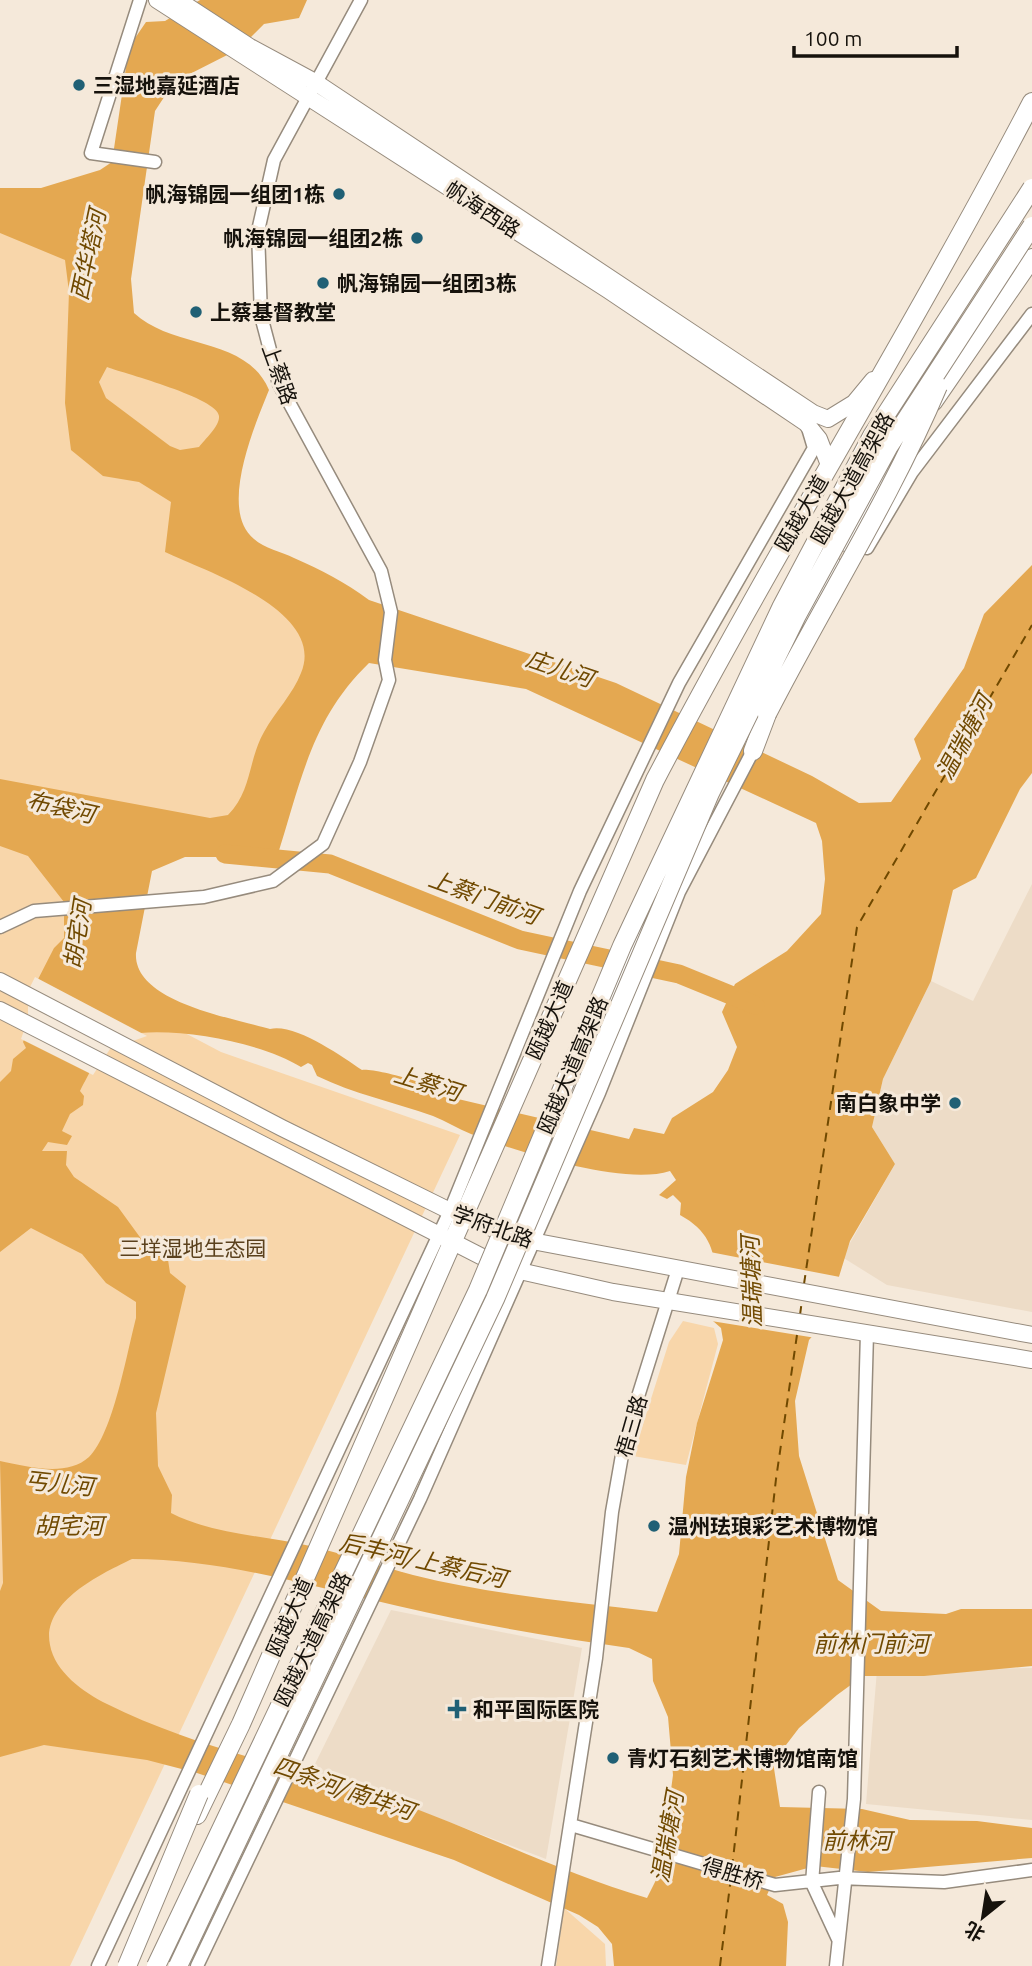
<svg xmlns="http://www.w3.org/2000/svg" width="1032" height="1966" viewBox="0 0 1032 1966" font-family="Ubuntu,'Noto Sans SC',sans-serif">
<style>
.built{fill:#eddcc7}
.green{fill:#f8d6aa}
.water{fill:#e4a851;fill-rule:evenodd}
.pier{fill:#f5e9da}
.lines{fill:none;stroke-linecap:round;stroke-linejoin:round}
.river{stroke:#e4a851;stroke-width:19}
.ferry{stroke:#704900;stroke-width:2;stroke-dasharray:9 7;stroke-linecap:butt}
.minor-casing{stroke:#968b7d;stroke-width:15}
.major-casing{stroke:#968b7d;stroke-width:18}
.highway-casing{stroke:#968b7d;stroke-width:20}
.minor{stroke:#fff;stroke-width:12}
.major{stroke:#fff;stroke-width:16}
.highway{stroke:#fff;stroke-width:18}
.highway-bridge-casing{stroke:#968b7d;stroke-width:20;stroke-linecap:butt}
.highway-bridge{stroke:#fff;stroke-width:18}
.poi-dot{fill:#206075;stroke:#f5e9da;stroke-width:2.5}
.labels{text-anchor:middle;dominant-baseline:central;stroke-width:6;stroke-linejoin:round;paint-order:stroke}
.poi-label{font-size:21px;font-weight:bold;fill:#16120c;stroke:#f5e9da;text-anchor:start}
.street-label{font-size:21px;fill:#16120c;stroke:#f5e9da}
.park-label{font-size:21px;fill:#5b411d;stroke:#f5e9da}
.water-label{font-size:23px;font-style:italic;fill:#704900;stroke:#f5e9da}
</style>
<rect width="100%" height="100%" fill="#f5e9da"/>
<path class="built" d="M 1032,884 L 1032,1312 L 887,1285 L 842,1257 L 895,1164 L 872,1127 L 883,1079 L 931,981 L 973,1001 Z
M 391,1610 L 582,1648 L 546,1859 L 312,1770 Z
M 1032,1668 L 1032,1820 L 866,1804 L 877,1670 Z"/>
<path class="green" d="M 0,197 L 75,213 L 107,322 L 233,392 L 224,542 L 346,603 L 266,838 L 152,833 L 92,984 L 221,1052 L 460,1135 L 70,1966 L 0,1966 Z
M 683,1321 L 714,1328 L 718,1344 L 686,1465 L 633,1456 L 669,1342 Z
M 564,1908 L 605,1944 L 606,1966 L 556,1966 Z"/>
<path class="water" d="M 200,0 L 307,0 L 299,18 L 264,24 L 239,49 L 174,82 L 155,111 L 131,279 L 134,313 C 174,350 246,336 269,390 C 255,425 218,510 254,539 C 264,548 282,552 294,558 C 321,570 345,582 369,600 L 616,683 L 812,776 L 859,803 L 891,802 L 921,759 L 914,739 L 964,668 L 984,614 L 1032,565 L 1032,773 L 1020,789 L 976,878 L 953,890 L 931,981 L 883,1079 L 872,1127 L 895,1164 L 850,1241 L 825,1322 L 809,1340 L 795,1401 L 799,1456 L 838,1580 L 881,1611 L 946,1614 L 961,1609 L 1032,1609 L 1032,1666 L 924,1676 L 863,1676 L 837,1695 L 799,1728 L 773,1762 L 780,1807 L 862,1809 L 910,1820 L 977,1821 L 1032,1828 L 1032,1858 L 868,1872 L 815,1866 L 775,1877 L 767,1895 L 783,1904 L 788,1922 L 786,1966 L 614,1966 L 612,1944 L 598,1927 L 579,1915 L 454,1860 L 197,1773 L 147,1760 L 44,1745 L 0,1757 L 0,1591 L 3,1583 L 0,1461 C 26,1466 66,1478 89,1457 C 113,1434 127,1352 136,1318 L 136,1302 L 106,1283 L 82,1254 L 31,1228 L 0,1252 L 0,1082 L 11,1071 L 13,1059 L 26,1048 L 23,1042 L 32,1020 L 32,991 L 54,948 L 64,938 L 64,902 L 28,856 L 0,846 L 0,779 L 210,818 L 228,815 C 252,791 248,760 264,732 C 275,712 293,694 301,673 C 327,611 205,571 165,552 L 171,502 L 139,482 L 103,476 L 71,450 L 65,403 L 69,292 L 65,260 L 0,233 L 0,188 L 41,188 L 100,170 L 112,162 L 129,47 L 146,22 L 165,21 ZM 107,367 C 126,374 218,398 219,416 C 220,426 205,439 199,447 L 180,450 L 170,446 L 106,398 L 99,382 ZM 369,663 L 526,689 L 816,823 L 822,841 L 825,879 L 821,914 L 787,951 L 735,984 L 722,1012 L 737,1047 L 728,1070 L 713,1092 L 672,1118 L 664,1134 L 634,1128 L 629,1139 L 458,1099 C 446,1088 377,1068 362,1070 C 341,1056 295,1023 270,1029 C 233,1018 133,1002 136,953 L 152,871 L 185,857 L 277,857 C 301,782 311,719 369,663 ZM 140,1033 C 186,1029 262,1043 301,1067 L 308,1063 L 312,1065 L 317,1076 C 354,1094 394,1102 433,1116 C 446,1121 458,1129 471,1134 C 521,1153 624,1186 670,1171 L 676,1180 L 659,1195 L 667,1199 L 673,1195 L 681,1203 L 680,1215 C 726,1240 714,1276 713,1321 L 721,1328 L 723,1340 L 697,1423 L 686,1477 L 679,1554 L 657,1612 C 575,1602 493,1595 413,1575 C 379,1566 345,1554 310,1546 C 263,1535 214,1535 171,1513 L 172,1495 L 158,1466 L 156,1413 L 186,1286 L 170,1273 L 167,1253 L 142,1240 L 118,1207 L 74,1177 L 66,1165 L 67,1151 L 42,1151 L 48,1142 L 67,1145 L 72,1136 L 62,1131 L 70,1114 L 83,1105 L 84,1096 L 80,1091 C 101,1052 98,1050 140,1033 ZM 132,1559 C 223,1559 310,1586 398,1606 C 474,1624 552,1637 629,1648 L 652,1659 L 653,1681 L 668,1717 L 673,1775 L 660,1872 L 647,1898 C 558,1872 476,1829 388,1799 C 296,1768 195,1748 107,1704 C 83,1692 55,1672 50,1645 C 41,1602 101,1574 132,1559 Z"/>
<path class="pier" d="M 35,977 L 147,1036 L 110,1049 L 93,1075 L 21,1039 L 28,1019 L 28,991 Z
M 710,1252 L 840,1277 L 825,1330 L 816,1338 L 705,1320 L 701,1308 Z"/>
<g class="lines">
<path class="river" d="M 225,854 L 330,864 L 520,940 L 679,974 L 755,1005"/>
<path class="ferry" d="M 804,1284 L 857,927 L 1032,625
M 800,1315 L 802,1300
M 732,1868 L 776,1479 L 798,1328
M 720,1966 L 731,1877"/>
<g class="minor-casing">
<path id="minor" d="M 140,0 L 91,153 L 155,162
M 867,548 L 912,472 L 1032,314
M 0,927 L 34,911 L 204,897 L 273,881 L 323,844 L 360,762 L 389,680 L 385,660 L 391,612 L 381,571 L 279,384 L 261,316 L 258,231 L 274,160 L 361,0
M 819,1792 L 812,1883 L 838,1939
M 571,1825 L 775,1885 L 839,1878 L 944,1882 L 1032,1870
M 98,1966 L 450,1211 L 580,891 L 679,683 L 814,448 L 808,428
M 197,1966 L 420,1499 L 599,1093 L 679,892 L 756,745
M 548,1966 L 596,1658 L 612,1512 L 625,1438 L 678,1269
M 836,1966 L 854,1799 L 867,1333"/>
</g>
<g class="major-casing">
<path id="major" d="M 157,0 L 608,290 L 806,423 L 819,439 L 829,465
M 178,0 L 250,47 L 315,82 L 813,413 L 828,419 L 854,403 L 873,380
M 0,981 L 282,1128 L 450,1211 L 516,1238 L 1032,1335
M 0,1010 L 502,1267 L 613,1292 L 1032,1360"/>
</g>
<g class="highway-casing">
<path id="highway" d="M 933,402 L 1032,258
M 846,542 L 899,455
M 786,653 L 833,566
M 753,751 L 767,714
M 575,1090 L 667,870
M 197,1815 L 241,1724 L 655,780 C 775,551 912,331 1032,102"/>
</g>
<use href="#minor" class="minor"/>
<use href="#major" class="major"/>
<use href="#highway" class="highway"/>
<g class="highway-bridge-casing">
<path id="highway-bridge" d="M 767,714 C 823,604 890,500 938,386
M 127,1966 L 199,1794
M 156,1966 L 478,1290 L 622,946 L 781,608 L 872,436 L 1032,188
M 178,1966 L 495,1299 L 710,793 L 796,617 L 889,446 L 1032,226"/>
</g>
<use href="#highway-bridge" class="highway-bridge"/>
</g>
<g class="poi-dot">
<circle cx="79" cy="85" r="7"/>
<circle cx="339" cy="194" r="7"/>
<circle cx="417" cy="238" r="7"/>
<circle cx="323" cy="283" r="7"/>
<circle cx="196" cy="312" r="7"/>
<circle cx="955" cy="1103" r="7"/>
<circle cx="654" cy="1526" r="7"/>
<path d="M453.5 1698.5h7v7h7v7h-7v7h-7v-7h-7v-7h7z"/>
<circle cx="613" cy="1758" r="7"/>
</g>
<g class="labels">
<g class="poi-label">
<text x="93" y="85">三湿地嘉延酒店</text>
<text x="325" y="194" text-anchor="end">帆海锦园一组团1栋</text>
<text x="403" y="238" text-anchor="end">帆海锦园一组团2栋</text>
<text x="337" y="283">帆海锦园一组团3栋</text>
<text x="210" y="312">上蔡基督教堂</text>
<text x="941" y="1103" text-anchor="end">南白象中学</text>
<text x="668" y="1526">温州珐琅彩艺术博物馆</text>
<text x="473" y="1709">和平国际医院</text>
<text x="627" y="1758">青灯石刻艺术博物馆南馆</text>
</g>
<g class="street-label">
<text transform="translate(483 209) rotate(33)">帆海西路</text>
<text transform="translate(280 374) rotate(70)">上蔡路</text>
<text transform="translate(852 478) rotate(-61)">瓯越大道高架路</text>
<text transform="translate(801 513) rotate(-60)">瓯越大道</text>
<text transform="translate(549 1020) rotate(-66)">瓯越大道</text>
<text transform="translate(572 1065) rotate(-67)">瓯越大道高架路</text>
<text transform="translate(493 1226) rotate(20)">学府北路</text>
<text transform="translate(631 1426) rotate(-74)">梧三路</text>
<text transform="translate(289 1617) rotate(-66)">瓯越大道</text>
<text transform="translate(312 1639) rotate(-64)">瓯越大道高架路</text>
<text transform="translate(733 1873) rotate(16)">得胜桥</text>
</g>
<g class="park-label">
<text x="193" y="1248">三垟湿地生态园</text>
</g>
<g class="water-label">
<text transform="translate(88 255) rotate(-78)">西华塔河</text>
<text transform="translate(560 668) rotate(19)">庄儿河</text>
<text transform="translate(964 737) rotate(-62)">温瑞塘河</text>
<text transform="translate(61 807) rotate(13)">布袋河</text>
<text transform="translate(484 897) rotate(20)">上蔡门前河</text>
<text transform="translate(77 934) rotate(-81)">胡宅河</text>
<text transform="translate(428 1083) rotate(17)">上蔡河</text>
<text transform="translate(751 1282) rotate(-92)">温瑞塘河</text>
<text transform="translate(59 1483) rotate(6)">丐儿河</text>
<text x="69" y="1525">胡宅河</text>
<text transform="translate(423 1560) rotate(13)">后丰河/上蔡后河</text>
<text x="871" y="1643">前林门前河</text>
<text transform="translate(344 1788) rotate(19)">四条河/南垟河</text>
<text transform="translate(667 1837) rotate(-80)">温瑞塘河</text>
<text x="857" y="1840">前林河</text>
</g>
</g>
<g transform="translate(983 1917) rotate(210)" stroke="#f5e9da" stroke-width="5" paint-order="stroke">
<path d="M0-5L12 26L0 18L-12 26Z" fill="#16120c"/>
<text y="-10" font-size="19" font-weight="bold" text-anchor="middle" fill="#16120c">北</text>
</g>
<path d="M794 46v10h163v-10" fill="none" stroke="#16120c" stroke-width="3.5"/>
<text x="804" y="46" font-size="21" fill="#16120c" stroke="#f5e9da" stroke-width="5" paint-order="stroke">100 m</text>
</svg>
